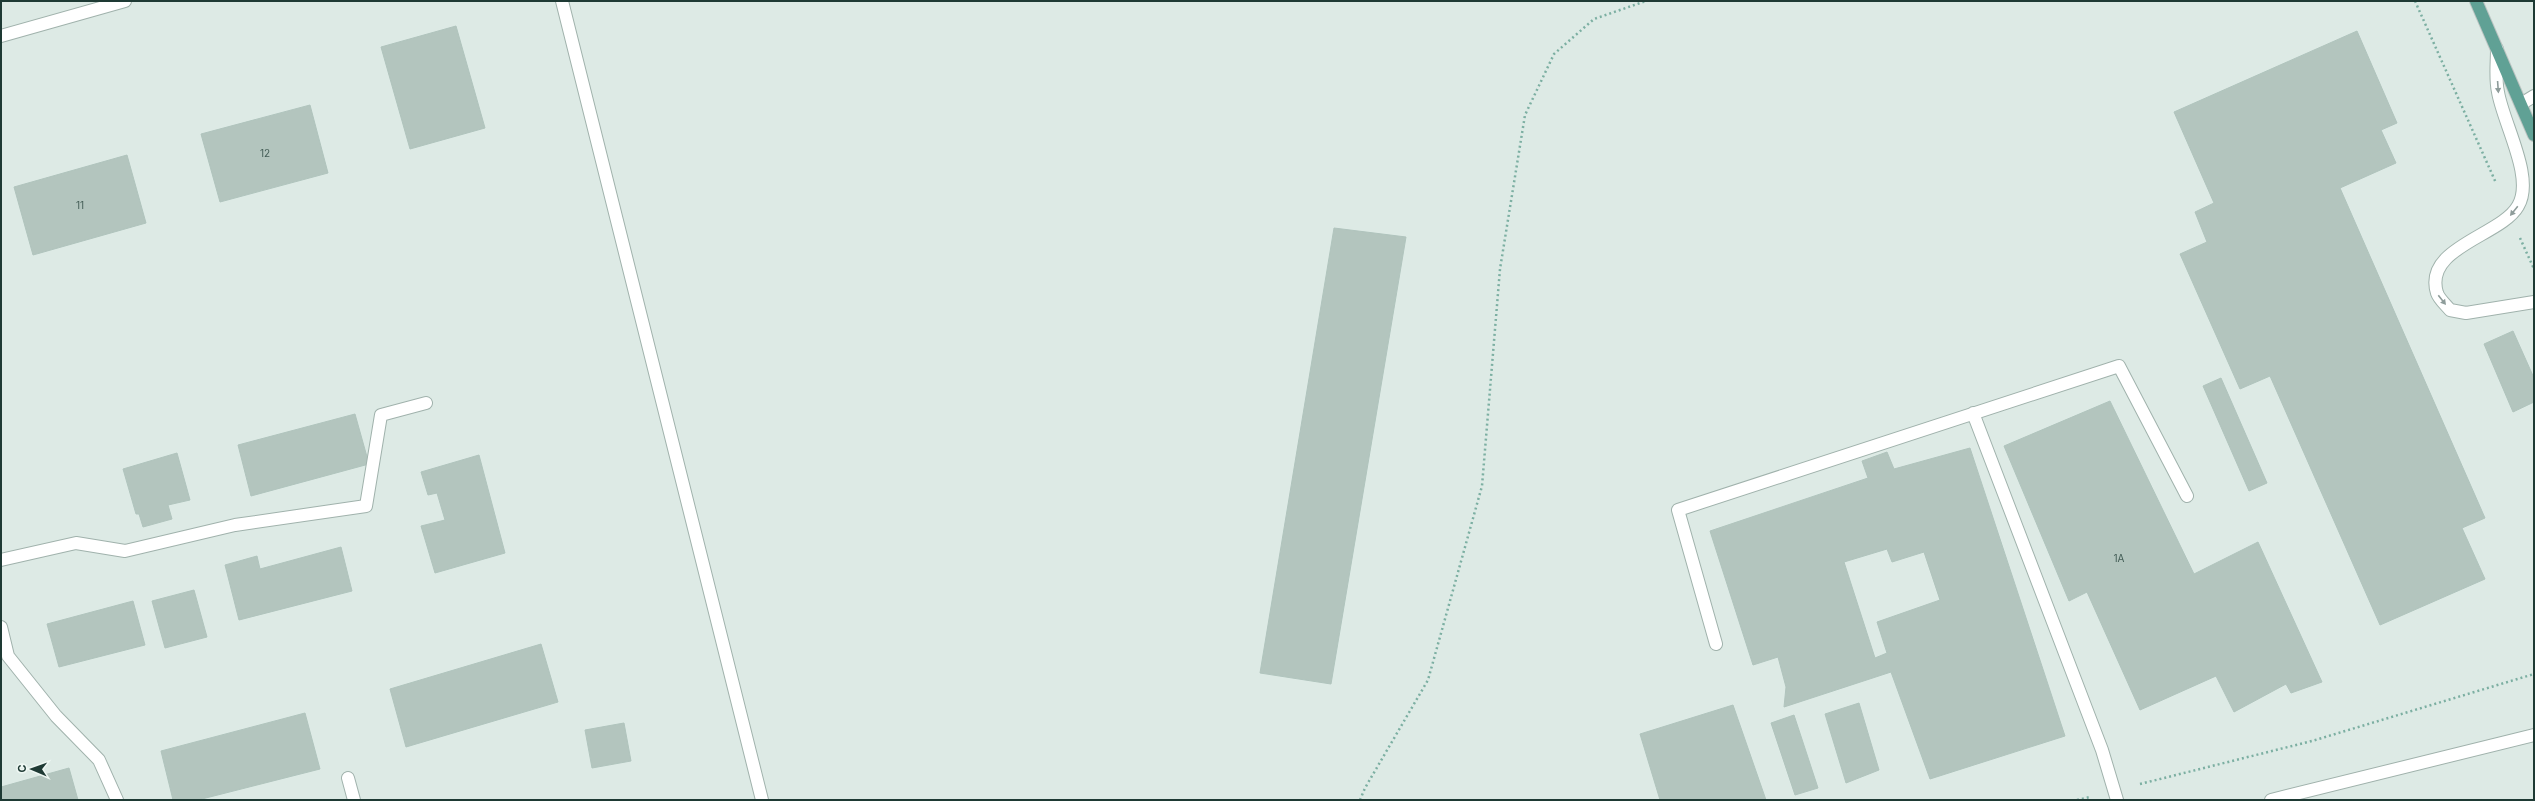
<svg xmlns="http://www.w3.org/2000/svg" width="2535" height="801" viewBox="0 0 2535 801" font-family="Inter,sans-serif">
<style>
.building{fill:#b3c5be;stroke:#b0c4bd;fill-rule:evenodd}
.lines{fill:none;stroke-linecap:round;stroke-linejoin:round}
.service-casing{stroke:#a0b2ac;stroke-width:14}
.minor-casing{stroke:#a0b2ac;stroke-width:14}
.primary-casing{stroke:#bcc4c2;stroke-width:14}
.path{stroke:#7cafa2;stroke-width:2.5;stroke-dasharray:2 3;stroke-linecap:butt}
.service{stroke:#fff;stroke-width:12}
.minor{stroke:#fff;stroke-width:12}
.primary{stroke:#60a195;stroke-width:12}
.oneway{fill:#8e9c9a}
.labels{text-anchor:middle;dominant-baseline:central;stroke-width:3.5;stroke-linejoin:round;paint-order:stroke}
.number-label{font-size:10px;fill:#435d56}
</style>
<rect width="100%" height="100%" fill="#ddeae5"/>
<path class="building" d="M 456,26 L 485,128 L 410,149 L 381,47 Z
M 2357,31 L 2397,123 L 2381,130 L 2396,163 L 2340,188 L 2485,518 L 2462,528 L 2485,579 L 2380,625 L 2270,376 L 2240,389 L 2180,254 L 2207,242 L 2195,212 L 2214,203 L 2174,112 Z
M 310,105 L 328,173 L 220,202 L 201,134 Z
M 127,155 L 146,223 L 33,255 L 14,187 Z
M 1334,228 L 1406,237 L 1331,684 L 1260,673 Z
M 2513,331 L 2534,378 L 2534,402 L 2513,412 L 2484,344 Z
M 2221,378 L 2267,483 L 2249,491 L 2203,386 Z
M 2110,401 L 2194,574 L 2258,542 L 2322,682 L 2291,693 L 2286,684 L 2234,712 L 2216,676 L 2140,710 L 2087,592 L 2069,601 L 2004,446 Z
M 355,414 L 369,464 L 251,496 L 238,445 Z
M 1970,448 L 2065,736 L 1930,779 L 1891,672 L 1784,707 L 1786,687 L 1778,657 L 1753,665 L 1710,531 L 1868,478 L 1862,461 L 1887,452 L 1894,469 ZM 1887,549 L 1892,562 L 1924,552 L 1940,600 L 1877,622 L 1887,653 L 1875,658 L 1844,562 Z
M 177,453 L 190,500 L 168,505 L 172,519 L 143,527 L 139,514 L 136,514 L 123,469 Z
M 479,455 L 505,553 L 435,573 L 421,526 L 445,520 L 437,493 L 428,495 L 421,472 Z
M 341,547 L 352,591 L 239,620 L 225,565 L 257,556 L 260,569 Z
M 194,590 L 207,637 L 165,648 L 152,601 Z
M 133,601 L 145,645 L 59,667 L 47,624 Z
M 541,644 L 558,702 L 406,747 L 390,689 Z
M 1859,703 L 1879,770 L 1846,783 L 1825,714 Z
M 1733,705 L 1766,800 L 1660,800 L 1640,734 Z
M 305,713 L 320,769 L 198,800 L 173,800 L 161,751 Z
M 1794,715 L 1818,788 L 1795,795 L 1771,723 Z
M 624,723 L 631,761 L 592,768 L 585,730 Z
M 69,768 L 78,800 L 1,800 L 1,787 Z"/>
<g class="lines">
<g class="service-casing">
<path id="service" d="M 2497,49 C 2497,63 2495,79 2498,92 C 2503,123 2535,178 2518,206 C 2501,236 2423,247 2437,293 C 2439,299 2446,305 2450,310 L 2466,313 L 2534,302
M 2521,104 L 2534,96
M 1973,413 L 2102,750 L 2117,800
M 1,560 L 76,543 L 125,551 L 235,525 L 366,506 L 381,415 L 426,403
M 1716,644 L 1678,510 L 2119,366 L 2187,496
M 348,778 L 354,800"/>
</g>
<g class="minor-casing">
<path id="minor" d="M 562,1 L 762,800
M 1,36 L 125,1
M 1,627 L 8,656 L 56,716 L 99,760 L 117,800
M 2271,800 L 2534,735"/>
</g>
<g class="primary-casing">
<path id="primary" d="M 2476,1 L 2534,135"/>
</g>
<path class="path" d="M 2415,1 L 2496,183
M 2520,238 L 2534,269
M 2140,784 L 2312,741 L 2534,674
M 1360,800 L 1365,788 L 1428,680 L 1482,486 L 1500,269 L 1525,115 L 1554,54 L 1594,19 L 1646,1
M 2077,800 L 2090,797"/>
<use href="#service" class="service"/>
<use href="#minor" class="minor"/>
<use href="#primary" class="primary"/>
</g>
<defs><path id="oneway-solid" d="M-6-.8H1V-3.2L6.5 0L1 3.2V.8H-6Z"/></defs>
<g class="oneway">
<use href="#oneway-solid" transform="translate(2498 87) rotate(86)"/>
<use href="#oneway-solid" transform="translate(2514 211) rotate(129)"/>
<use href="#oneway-solid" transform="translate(2442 300) rotate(52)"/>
</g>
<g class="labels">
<g class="number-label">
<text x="265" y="153">12</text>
<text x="80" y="205">11</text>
<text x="2119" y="558">1А</text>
</g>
</g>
<rect width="2535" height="801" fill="none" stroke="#1e3a34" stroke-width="4"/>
<g transform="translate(32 769) rotate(272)" stroke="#eef7f3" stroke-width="3" paint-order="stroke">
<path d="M0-3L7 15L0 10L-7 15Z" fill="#1e3a34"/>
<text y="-6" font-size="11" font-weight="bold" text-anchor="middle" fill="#1e3a34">С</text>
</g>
</svg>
